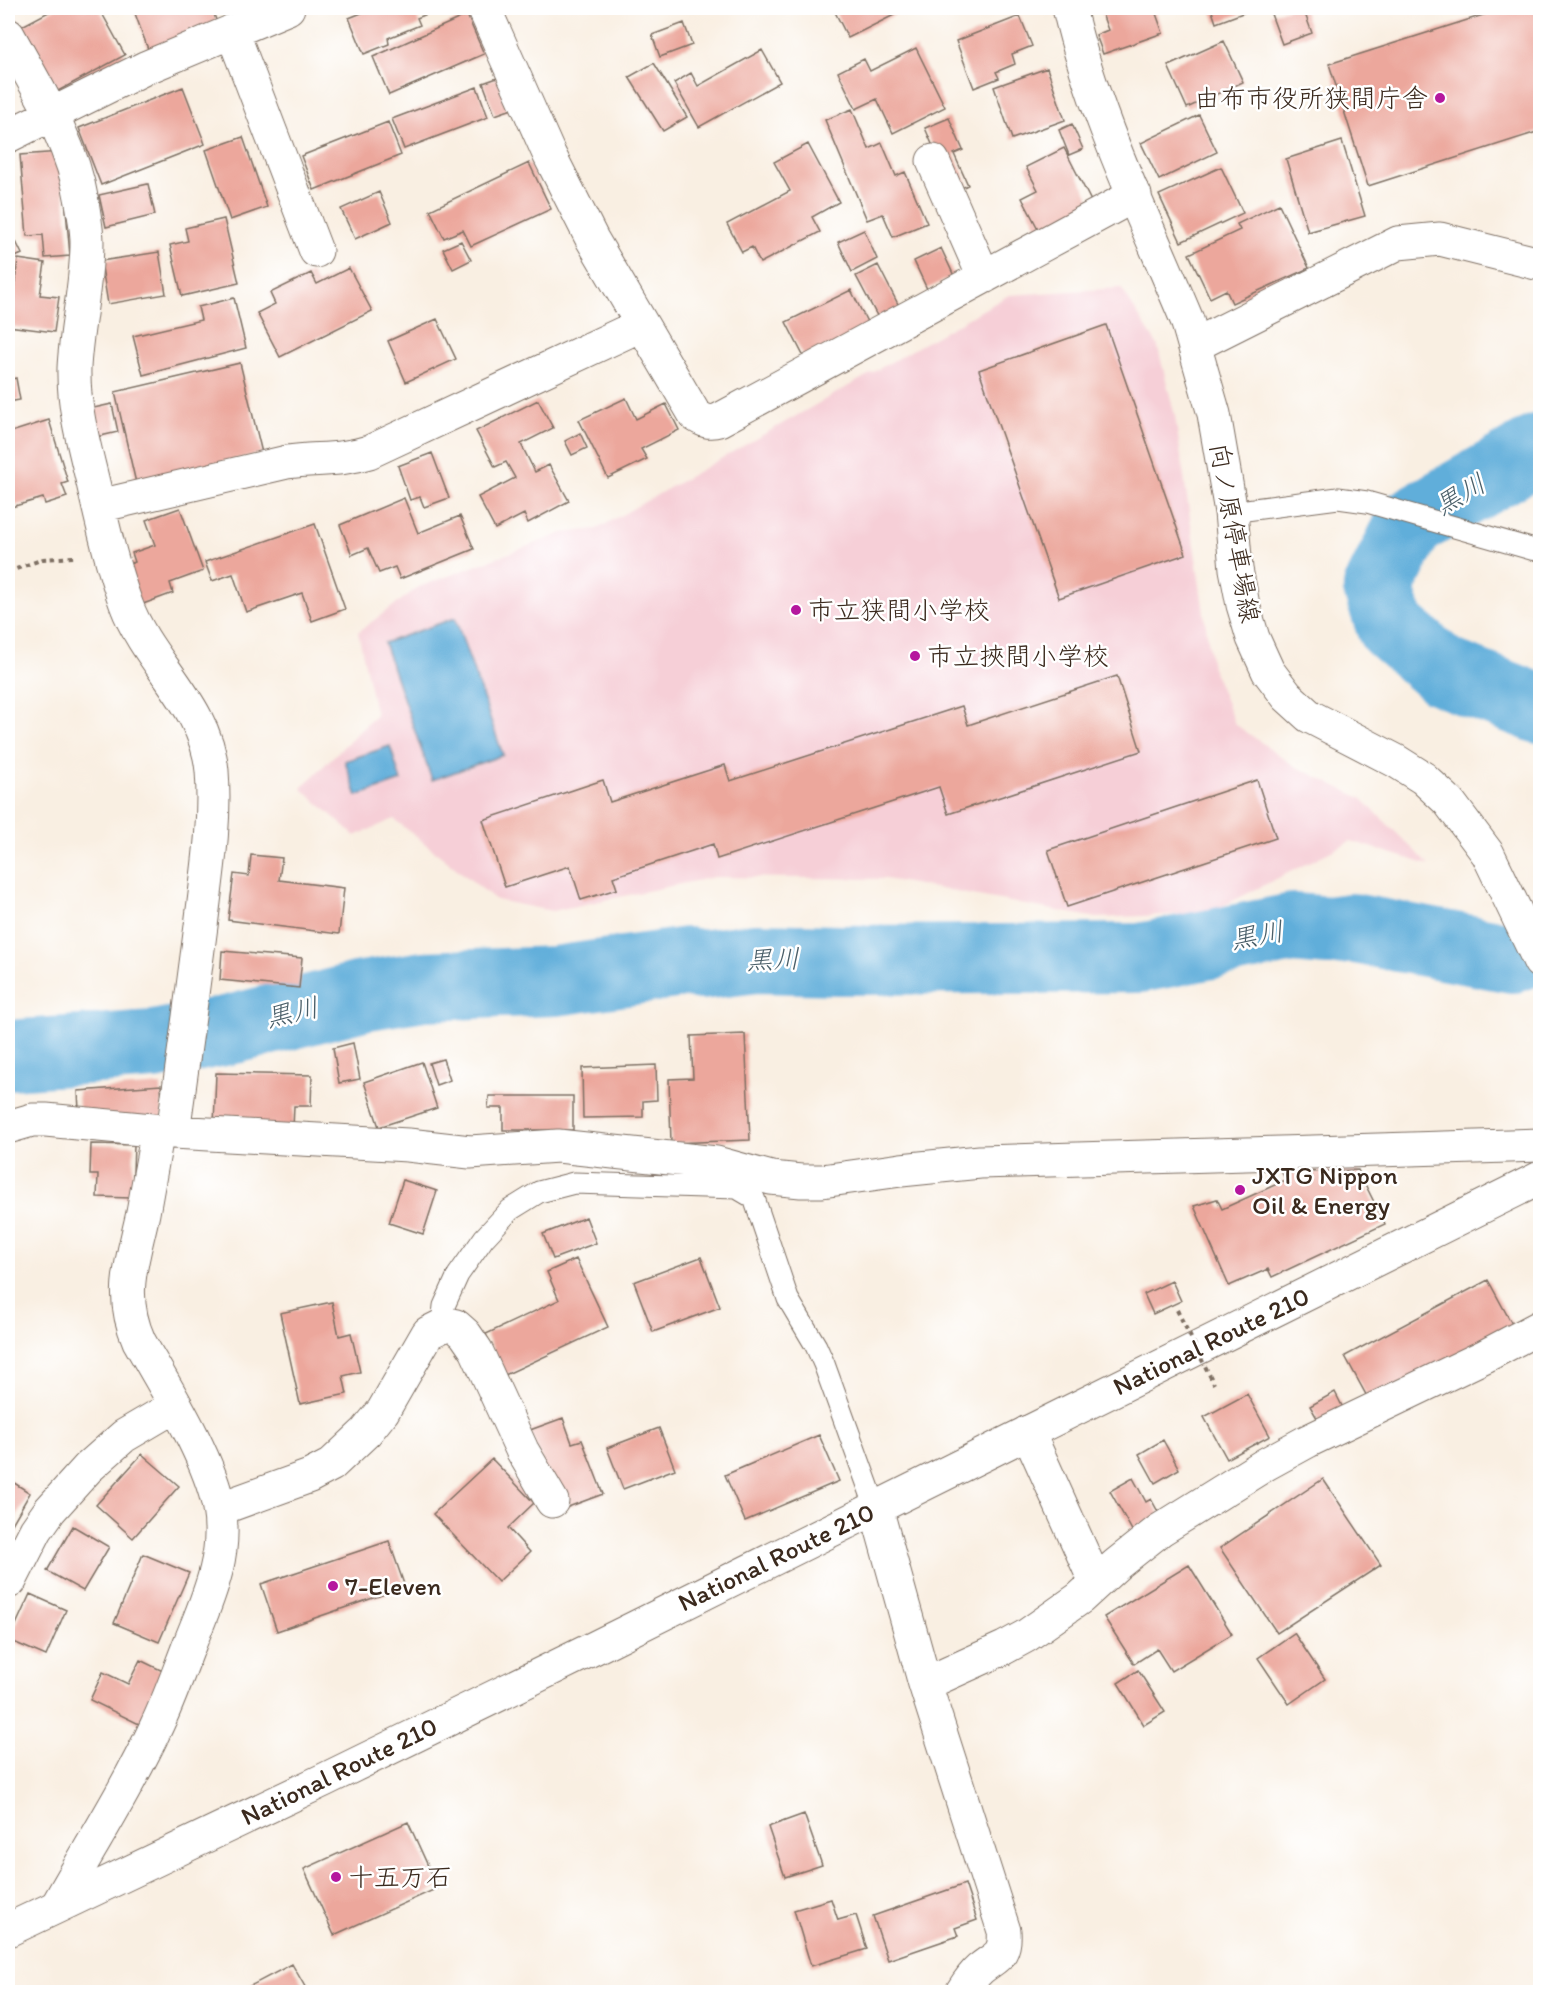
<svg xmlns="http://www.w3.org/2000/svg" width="1548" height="2000" viewBox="0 0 1548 2000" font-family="Itim,'Klee One',sans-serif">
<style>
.built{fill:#f6cfd7}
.water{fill:#61aeda;stroke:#4e6c7c;stroke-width:1.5}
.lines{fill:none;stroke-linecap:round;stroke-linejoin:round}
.river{stroke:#61aeda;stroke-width:70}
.building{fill:#eca79c}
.lane-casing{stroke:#7e6f63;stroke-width:23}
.street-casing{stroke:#7e6f63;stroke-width:35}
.secondary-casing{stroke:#7e6f63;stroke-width:35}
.highway-casing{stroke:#7e6f63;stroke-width:35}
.path{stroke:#7e6f63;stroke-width:4;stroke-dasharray:4.5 4.5;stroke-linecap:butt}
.lane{stroke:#fff;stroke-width:21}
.street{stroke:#fff;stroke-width:33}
.secondary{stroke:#fff;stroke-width:33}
.highway{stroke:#fff;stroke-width:33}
.path-bridge{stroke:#7e6f63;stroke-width:4;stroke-dasharray:4.5 4.5;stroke-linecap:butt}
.poi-dot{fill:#b5179e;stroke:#fff;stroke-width:2}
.labels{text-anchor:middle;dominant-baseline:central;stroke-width:5;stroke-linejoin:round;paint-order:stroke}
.poi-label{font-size:26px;fill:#3b2a1e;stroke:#fff;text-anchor:start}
.street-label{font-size:26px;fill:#3b2a1e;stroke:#fff}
.water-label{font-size:27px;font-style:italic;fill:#4a5f69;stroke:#fff}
</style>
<rect width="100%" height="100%" fill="#fff"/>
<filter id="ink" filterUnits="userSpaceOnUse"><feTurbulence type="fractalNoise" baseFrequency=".0167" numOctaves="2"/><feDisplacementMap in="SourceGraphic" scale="12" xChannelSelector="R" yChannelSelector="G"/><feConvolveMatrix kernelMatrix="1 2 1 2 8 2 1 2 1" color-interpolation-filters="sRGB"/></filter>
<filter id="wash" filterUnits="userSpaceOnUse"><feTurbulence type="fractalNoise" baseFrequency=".008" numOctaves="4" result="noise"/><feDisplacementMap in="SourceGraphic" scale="24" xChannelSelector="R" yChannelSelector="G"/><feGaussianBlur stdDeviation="1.35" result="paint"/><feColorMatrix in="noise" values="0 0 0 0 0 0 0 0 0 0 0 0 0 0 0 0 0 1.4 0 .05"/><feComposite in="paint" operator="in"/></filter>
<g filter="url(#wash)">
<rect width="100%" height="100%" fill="#f9efe2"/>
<path class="built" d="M 1121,288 L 1157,344 L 1175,416 L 1212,667 L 1235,724 L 1296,767 L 1361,798 L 1429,865 L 1351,841 L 1209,913 L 1097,918 L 886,879 L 714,877 L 552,911 L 496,900 L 394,819 L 355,836 L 301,788 L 376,715 L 358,632 L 419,587 L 563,533 L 597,529 L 1009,295 Z"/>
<path class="water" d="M 455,618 L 503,755 L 432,780 L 384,643 Z
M 390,746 L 401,781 L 357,796 L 345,761 Z"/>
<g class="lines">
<path class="river" d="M 1540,448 L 1410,523 L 1378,588 L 1391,627 L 1442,671 L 1540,709
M 8,1055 L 154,1045 L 234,1029 L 362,996 L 424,986 L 555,981 L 688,962 L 701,965 L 756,958 L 839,960 L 1140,958 L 1293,928 L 1329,931 L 1351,928 L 1513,958 L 1540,948"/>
</g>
<g id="blocks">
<path class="building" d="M 56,8 L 99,8 L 125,55 L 58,91 L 22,26 Z
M 133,8 L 212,8 L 217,23 L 148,49 Z
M 374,8 L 442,8 L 417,18 L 420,25 L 388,38 L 389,44 L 364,54 L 349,18 Z
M 833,8 L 908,8 L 848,38 Z
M 1100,8 L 1154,8 L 1163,33 L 1103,54 L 1096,35 L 1108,30 Z
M 1211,8 L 1256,8 L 1216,23 Z
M 1290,8 L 1303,8 L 1312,33 L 1282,44 L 1271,14 Z
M 1505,8 L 1540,8 L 1540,131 L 1368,186 L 1329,64 Z
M 467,15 L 484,54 L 389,95 L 373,57 Z
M 1020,16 L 1032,46 L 1012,54 L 1015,64 L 996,72 L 999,78 L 974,88 L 956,41 Z
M 684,23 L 692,45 L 660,57 L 652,35 Z
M 1224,41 L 1243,82 L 1187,108 L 1168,66 Z
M 916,48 L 945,107 L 893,133 L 877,99 L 856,109 L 838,72 L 864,59 L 870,71 Z
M 762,50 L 780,82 L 699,127 L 674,83 L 691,73 L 698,86 Z
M 654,63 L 687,117 L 663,131 L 629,77 Z
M 1047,68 L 1065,120 L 1012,139 L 994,87 Z
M 503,76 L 515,108 L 495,115 L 483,83 Z
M 183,87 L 205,144 L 101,185 L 79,128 Z
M 477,87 L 488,117 L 404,149 L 392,119 Z
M 852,109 L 869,149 L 882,143 L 896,176 L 905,172 L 927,223 L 893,237 L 883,214 L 867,220 L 825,120 Z
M 1199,115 L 1217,152 L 1159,180 L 1141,143 Z
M 949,118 L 963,150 L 954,154 L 968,185 L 953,192 L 925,128 Z
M 388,122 L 401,155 L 314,190 L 301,156 Z
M 1072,124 L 1083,149 L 1069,155 L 1059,130 Z
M 243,137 L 267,207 L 230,220 L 206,150 Z
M 1342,141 L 1365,216 L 1308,232 L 1286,159 Z
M 808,144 L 839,202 L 812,217 L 820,232 L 760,263 L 752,247 L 742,252 L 727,224 L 790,191 L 774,162 Z
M 1064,148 L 1094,207 L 1045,242 L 1022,198 L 1038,190 L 1026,167 Z
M 61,152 L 70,256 L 45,258 L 43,235 L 27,236 L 20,155 Z
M 529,163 L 551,209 L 471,246 L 463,230 L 444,238 L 430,210 Z
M 1221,167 L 1243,213 L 1181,242 L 1159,195 Z
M 148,184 L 155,215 L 106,227 L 99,195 Z
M 379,192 L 392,222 L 355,239 L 341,209 Z
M 1279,204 L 1309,268 L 1232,303 L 1226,290 L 1210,298 L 1189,254 L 1240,230 L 1237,224 Z
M 224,219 L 239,283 L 182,296 L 170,245 L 188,241 L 185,228 Z
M 8,225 L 22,254 L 8,260 Z
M 864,230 L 877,259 L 852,272 L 838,242 Z
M 461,241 L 471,260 L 453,269 L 443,249 Z
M 941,248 L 954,276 L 927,289 L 914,261 Z
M 159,252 L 166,294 L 108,304 L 101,261 Z
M 18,259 L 45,263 L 40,295 L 59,297 L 54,332 L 8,326 L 8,288 L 14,289 Z
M 878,265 L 904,316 L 883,327 L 856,276 Z
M 349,268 L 372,311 L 280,357 L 257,313 L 275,304 L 270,293 L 311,273 L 317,284 Z
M 851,290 L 872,332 L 808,365 L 786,322 Z
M 234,298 L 246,348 L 143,375 L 133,336 L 201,320 L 198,307 Z
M 437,319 L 456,359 L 406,382 L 388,341 Z
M 1106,325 L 1186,554 L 1059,598 L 979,370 Z
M 240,363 L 262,453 L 136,483 L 115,392 Z
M 16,378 L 20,400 L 8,402 L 8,380 Z
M 626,398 L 636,419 L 666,404 L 679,430 L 641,449 L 647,459 L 608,478 L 579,420 Z
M 538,400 L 553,428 L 521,444 L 535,472 L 549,465 L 569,501 L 528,523 L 524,514 L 495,529 L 478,497 L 515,478 L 506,462 L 495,467 L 476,431 Z
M 112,404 L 118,432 L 96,437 L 89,409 Z
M 49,420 L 68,482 L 62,484 L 67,497 L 45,504 L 43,498 L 8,508 L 8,433 Z
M 580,433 L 587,448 L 572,455 L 565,441 Z
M 432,453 L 449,498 L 424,507 L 420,497 L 410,500 L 398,466 Z
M 404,498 L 418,533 L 460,516 L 474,549 L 400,579 L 395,567 L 379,573 L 368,548 L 352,555 L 340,525 Z
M 180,508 L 203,571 L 170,583 L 173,593 L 135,607 L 121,567 L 135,562 L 132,553 L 155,545 L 146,520 Z
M 315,524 L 345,609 L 312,621 L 302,593 L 246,612 L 233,574 L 212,581 L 205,562 Z
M 1117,676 L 1141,751 L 948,814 L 939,787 L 717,859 L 713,844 L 613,877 L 617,889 L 581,900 L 570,866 L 505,887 L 483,820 L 603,780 L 610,802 L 725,765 L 730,781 L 962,706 L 968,725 Z
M 1257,780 L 1276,838 L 1067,907 L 1048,850 Z
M 251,855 L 282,858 L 279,880 L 344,888 L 339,934 L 228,920 L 234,874 L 249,876 Z
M 222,951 L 302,958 L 299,988 L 220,980 Z
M 745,1034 L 750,1140 L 671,1143 L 669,1079 L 693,1078 L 691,1036 Z
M 353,1043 L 360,1079 L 339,1083 L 333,1048 Z
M 443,1059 L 450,1080 L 436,1085 L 429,1063 Z
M 422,1062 L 437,1108 L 379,1127 L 364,1082 Z
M 656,1065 L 657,1100 L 643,1101 L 643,1117 L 583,1118 L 582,1068 Z
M 216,1073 L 312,1075 L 311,1106 L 294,1106 L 293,1128 L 214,1126 Z
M 161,1085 L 163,1121 L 79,1111 L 78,1091 Z
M 489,1096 L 573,1096 L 573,1130 L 503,1130 L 503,1108 L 488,1108 Z
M 91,1144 L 134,1145 L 132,1198 L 97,1197 L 98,1175 L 90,1175 Z
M 1358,1170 L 1385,1224 L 1272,1277 L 1268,1269 L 1229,1286 L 1194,1206 L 1217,1199 L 1222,1209 L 1286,1180 L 1282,1173 Z
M 403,1180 L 437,1191 L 423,1234 L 389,1223 Z
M 586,1217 L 596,1243 L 553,1259 L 543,1234 Z
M 701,1257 L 720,1307 L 653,1332 L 634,1282 Z
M 576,1259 L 608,1327 L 505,1375 L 486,1334 L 559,1300 L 547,1272 Z
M 1488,1280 L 1513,1326 L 1370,1402 L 1345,1356 Z
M 1172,1281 L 1181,1301 L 1153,1314 L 1144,1294 Z
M 332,1302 L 339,1336 L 351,1333 L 360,1372 L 343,1376 L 347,1394 L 300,1404 L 280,1313 Z
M 1335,1392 L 1345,1412 L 1321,1425 L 1310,1406 Z
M 1247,1394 L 1270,1436 L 1227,1459 L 1204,1417 Z
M 563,1418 L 572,1443 L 582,1440 L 603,1494 L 560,1510 L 530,1430 Z
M 659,1428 L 675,1469 L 623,1489 L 607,1448 Z
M 819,1435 L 839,1481 L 745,1521 L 725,1475 Z
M 1163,1440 L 1179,1469 L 1155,1483 L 1139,1454 Z
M 142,1454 L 179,1486 L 133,1538 L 96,1505 Z
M 492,1459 L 534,1503 L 508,1528 L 530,1552 L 498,1582 L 433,1514 Z
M 1133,1478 L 1146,1502 L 1151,1499 L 1162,1519 L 1134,1534 L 1110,1491 Z
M 8,1479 L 30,1493 L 8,1531 Z
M 1323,1479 L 1381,1565 L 1277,1633 L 1220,1548 Z
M 73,1526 L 109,1547 L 83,1591 L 47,1571 Z
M 389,1541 L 405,1587 L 277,1631 L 261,1584 Z
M 143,1554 L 189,1573 L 159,1642 L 114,1623 Z
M 1189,1565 L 1232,1634 L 1171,1671 L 1157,1649 L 1134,1664 L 1104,1617 Z
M 30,1594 L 66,1610 L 46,1656 L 9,1640 Z
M 1294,1633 L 1325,1679 L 1289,1704 L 1258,1658 Z
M 140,1660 L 167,1673 L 141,1725 L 90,1700 L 103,1672 L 128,1684 Z
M 1138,1670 L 1165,1712 L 1144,1725 L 1118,1683 Z
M 804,1814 L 822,1865 L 785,1877 L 768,1827 Z
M 408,1822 L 438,1888 L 334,1935 L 304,1869 Z
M 965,1884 L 977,1920 L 955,1928 L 958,1936 L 888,1960 L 873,1916 Z
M 831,1899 L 838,1920 L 856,1915 L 867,1949 L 811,1966 L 794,1910 Z
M 292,1964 L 308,1992 L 239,1992 Z"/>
</g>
</g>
<g filter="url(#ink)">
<use href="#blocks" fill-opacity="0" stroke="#7e6f63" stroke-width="1.5"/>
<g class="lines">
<g class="lane-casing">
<path id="lane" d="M 1231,512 L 1338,498 L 1367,502 L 1531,549 L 1540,550
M 442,1325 L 444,1306 L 458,1275 L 484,1238 L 510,1210 L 539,1192 L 574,1183 L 737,1188 L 754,1198 L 788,1299 L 816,1346 L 824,1364 L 876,1508"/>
</g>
<g class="street-casing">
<path id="street" d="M 484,8 L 549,154 L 592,239 L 695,415 C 704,421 709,423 719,420 L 1135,195
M 232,31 L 316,251
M 8,35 C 37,88 72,141 82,202 C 84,215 87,229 87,242 C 87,284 76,326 74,368 C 73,409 85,448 94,487 C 103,526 112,566 126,604 C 148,664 206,704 212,771 C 216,822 207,876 201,926 C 192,995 183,1063 173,1132
M 8,136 L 145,68 L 288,8
M 933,161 L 984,277
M 1195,345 L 1398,243 L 1440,239 L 1540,264
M 99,506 L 287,462 C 317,458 340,461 369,452 L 641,325
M 8,1127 L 32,1120 L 46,1120 L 173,1132 L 408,1145 L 470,1152 L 558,1146 L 716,1163 L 771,1178 L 801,1181 L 822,1181 L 901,1170 L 980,1162 L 1540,1145
M 1028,1432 L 1096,1583
M 876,1508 L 925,1684 L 1004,1931 C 1006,1956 996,1956 980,1969 C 972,1976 967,1984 962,1992
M 219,1509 L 310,1476 L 331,1465 L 366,1432 L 383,1411 L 428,1333 L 446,1324 L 456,1326 L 465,1334 L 476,1350 L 522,1450 L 552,1501
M 8,1579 L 10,1581 L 36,1530 L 50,1510 L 88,1468 L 124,1436 L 175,1406
M 925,1684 L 1004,1648 L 1026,1636 L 1080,1598 L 1117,1564 L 1160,1530 L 1266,1464 L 1308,1441 L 1485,1356 L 1540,1327
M 57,1906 C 90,1847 127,1789 156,1727 C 169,1700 179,1671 190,1643 C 207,1600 228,1556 219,1508 C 209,1456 165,1387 139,1341 C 118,1294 133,1260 143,1213 C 148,1185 153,1158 158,1130"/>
</g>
<g class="secondary-casing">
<path id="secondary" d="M 1069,8 C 1094,116 1144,217 1187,320 L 1214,414 L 1231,512 L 1236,569 L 1243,605 L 1253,638 L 1268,671 L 1287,696 L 1309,716 L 1396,761 L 1423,778 L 1449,802 L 1488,854 L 1540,962"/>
</g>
<g class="highway-casing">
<path id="highway" d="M 8,1930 L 324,1780 L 586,1652 L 1540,1178"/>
</g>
<path class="path" d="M 8,572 L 43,559 L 74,557"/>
<use href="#lane" class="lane"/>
<use href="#street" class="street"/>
<use href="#secondary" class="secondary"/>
<use href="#highway" class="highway"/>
<path class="path-bridge" d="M 1177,1310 L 1214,1384"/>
</g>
</g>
<g class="poi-dot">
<circle cx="1440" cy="98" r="6"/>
<circle cx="796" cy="610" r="6"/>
<circle cx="915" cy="656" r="6"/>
<circle cx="1240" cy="1190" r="6"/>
<circle cx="333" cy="1586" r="6"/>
<circle cx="336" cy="1877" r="6"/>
</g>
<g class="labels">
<g class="poi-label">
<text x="1428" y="98" text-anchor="end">由布市役所狭間庁舎</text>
<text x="808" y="610">市立狭間小学校</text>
<text x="927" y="656">市立挾間小学校</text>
<text x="1252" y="1175">JXTG Nippon<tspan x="1252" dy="30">Oil &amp; Energy</tspan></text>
<text x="345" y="1586">7-Eleven</text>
<text x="348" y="1877">十五万石</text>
</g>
<g class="street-label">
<text transform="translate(1235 533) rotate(80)">向ノ原停車場線</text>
<text transform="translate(1211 1341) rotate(-26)">National Route 210</text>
<text transform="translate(776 1557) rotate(-26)">National Route 210</text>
<text transform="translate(339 1771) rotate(-26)">National Route 210</text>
</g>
<g class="water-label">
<text transform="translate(1460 494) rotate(-30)">黒川</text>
<text transform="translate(1257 935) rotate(-10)">黒川</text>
<text transform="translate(773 959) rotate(-2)">黒川</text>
<text transform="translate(292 1012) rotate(-13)">黒川</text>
</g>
</g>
<rect width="1548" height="2000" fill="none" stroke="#fff" stroke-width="30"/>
</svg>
